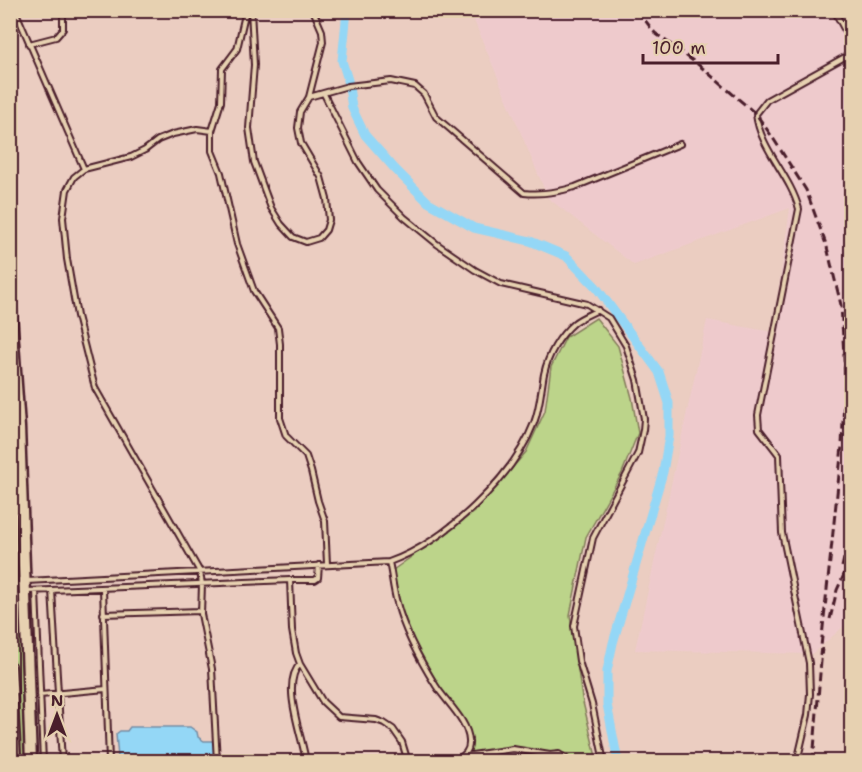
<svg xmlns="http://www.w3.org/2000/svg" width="862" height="772" viewBox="0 0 862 772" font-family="'Shantell Sans',sans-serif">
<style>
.built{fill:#eecacc}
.green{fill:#bcd48a;stroke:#837a5a;stroke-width:1.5}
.water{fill:#94d7f6;stroke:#768da5;stroke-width:1.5}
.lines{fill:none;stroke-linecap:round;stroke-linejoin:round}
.canal{stroke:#94d7f6;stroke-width:9}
.lane-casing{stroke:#4a1f2b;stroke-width:8}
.secondary-casing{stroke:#4a1f2b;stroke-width:15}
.lane{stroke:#e7d1b1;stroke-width:4}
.secondary{stroke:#e7d1b1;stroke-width:10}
.rail{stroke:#4a1f2b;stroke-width:3;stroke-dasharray:9 4.5;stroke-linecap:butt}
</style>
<rect width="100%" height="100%" fill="#ebcdc1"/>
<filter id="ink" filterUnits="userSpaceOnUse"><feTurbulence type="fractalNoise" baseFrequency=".0167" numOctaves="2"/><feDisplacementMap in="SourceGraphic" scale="12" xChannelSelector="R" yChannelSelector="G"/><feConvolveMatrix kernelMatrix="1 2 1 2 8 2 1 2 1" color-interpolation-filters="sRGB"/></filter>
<g filter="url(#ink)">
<path class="built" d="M 470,11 L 851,11 L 851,620 L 812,654 L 635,650 L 707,320 L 773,332 L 790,208 L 634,265 L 548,198 Z"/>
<path class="green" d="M 596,318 L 618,346 L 632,398 L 638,433 L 622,473 L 586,537 L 570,615 L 582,698 L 597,761 L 575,761 L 564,753 L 550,753 L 513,746 L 471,753 L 472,739 L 469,730 L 438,684 L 414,641 L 399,603 L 393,570 L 474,512 L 526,452 L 545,411 L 551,367 L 566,337 Z
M 10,353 L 30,762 L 14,761 L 10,672 Z"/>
<path class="water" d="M 130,727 L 190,727 L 197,732 L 198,737 L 204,741 L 213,741 L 215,753 L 213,758 L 203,761 L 124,761 L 118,758 L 116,734 L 120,731 L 127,731 Z"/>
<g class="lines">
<path class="canal" d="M 347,10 L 342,61 L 348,80 L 352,108 L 365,135 L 395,169 L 428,202 L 474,228 L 530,241 L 566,256 L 596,287 L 659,372 L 669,403 L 669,436 L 663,472 L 613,643 L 607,671 L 607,704 L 618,762"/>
<g class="lane-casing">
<path id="lane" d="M 15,10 L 84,169
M 246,10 L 237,49 L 222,69 L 221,102 L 212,131 L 212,151 L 221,173 L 237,244 L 254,291 L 278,328 L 280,344 L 280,418 L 286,436 L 306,456 L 311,471 L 318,501 L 325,521 L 327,564
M 251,10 L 254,65 L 249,128 L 254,162 L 271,208 L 281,224 L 293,237 L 306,242 L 319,238 L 326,230 L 329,220 L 327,199 L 321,177 L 301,143 L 298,128 L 300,112 L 309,97 L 323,42 L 322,31 L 313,10
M 834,10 L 852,44
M 29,44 L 56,37 L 63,29 L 63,10
M 324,94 L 358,162 L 377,190 L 404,217 L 437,244 L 475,270 L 501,284 L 587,304 L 609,318 L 626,346 L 637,380 L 644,419 L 643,430 L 638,453 L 593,538 L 574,626 L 579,661 L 592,704 L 604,762
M 309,97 L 348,86 L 391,81 L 415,86 L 424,94 L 436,117 L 524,193 C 541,195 558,192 575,187 L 680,144
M 212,131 L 197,129 L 173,134 L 158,140 L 145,150 L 131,157 L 84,169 L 74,177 L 67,190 L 63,218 L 67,259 L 77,316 L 95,388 L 200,572 L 202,584 L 201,614 L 212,669 L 217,762
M 389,562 C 392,575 393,589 397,603 C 404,631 421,662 436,686 C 447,703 468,721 469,741 C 470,753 462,756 454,762
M 319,565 L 318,578 L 315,580 L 290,580 L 292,630 L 296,653 L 300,664 L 323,702 L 339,717 L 376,720 L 384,723 L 393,729 L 402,742 L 408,762
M 27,581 L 389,562 C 445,542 513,478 534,423 C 540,407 541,390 544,374 C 548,355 559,336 574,323 C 580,318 590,314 598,310
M 103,589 L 109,762
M 52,590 L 62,762
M 27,591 L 290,580
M 36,591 L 43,762
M 103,614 L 201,611
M 300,664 C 280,684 303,737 306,762
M 40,695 L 106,689
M 465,756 L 513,749 L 550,755 L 559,754 L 571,762
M 797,762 L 808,715 L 810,694 L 809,663 L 782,533 L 779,455 L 759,429 L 758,415 L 799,209 C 790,175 760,149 756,114 L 767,100 L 852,53"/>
</g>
<g class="secondary-casing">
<path id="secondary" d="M 10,300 L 19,427 L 31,762
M 10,667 L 15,762"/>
</g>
<use href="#lane" class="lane"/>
<use href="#secondary" class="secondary"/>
<path class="rail" d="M 637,10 L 655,33 L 700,66 L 756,114 L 773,138 L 806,190 L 827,247 L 841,305 L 845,373 L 842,446 L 820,656
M 842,567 L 852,522
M 830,619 L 837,590 L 852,557
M 813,762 L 822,648"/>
</g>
</g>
<rect width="862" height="772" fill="none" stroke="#e7d1b1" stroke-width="36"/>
<rect x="18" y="18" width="826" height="736" fill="none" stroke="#4a1f2b" stroke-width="2" filter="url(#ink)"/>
<g transform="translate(57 715)" stroke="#e7d1b1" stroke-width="4.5" paint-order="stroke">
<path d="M0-4.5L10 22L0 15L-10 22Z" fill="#4a1f2b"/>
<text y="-9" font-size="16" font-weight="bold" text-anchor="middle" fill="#4a1f2b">N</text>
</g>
<path d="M643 54v9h135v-9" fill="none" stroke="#4a1f2b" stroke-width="3"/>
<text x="652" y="54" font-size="18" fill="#4a1f2b" stroke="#e7d1b1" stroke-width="4.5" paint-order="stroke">100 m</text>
</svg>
